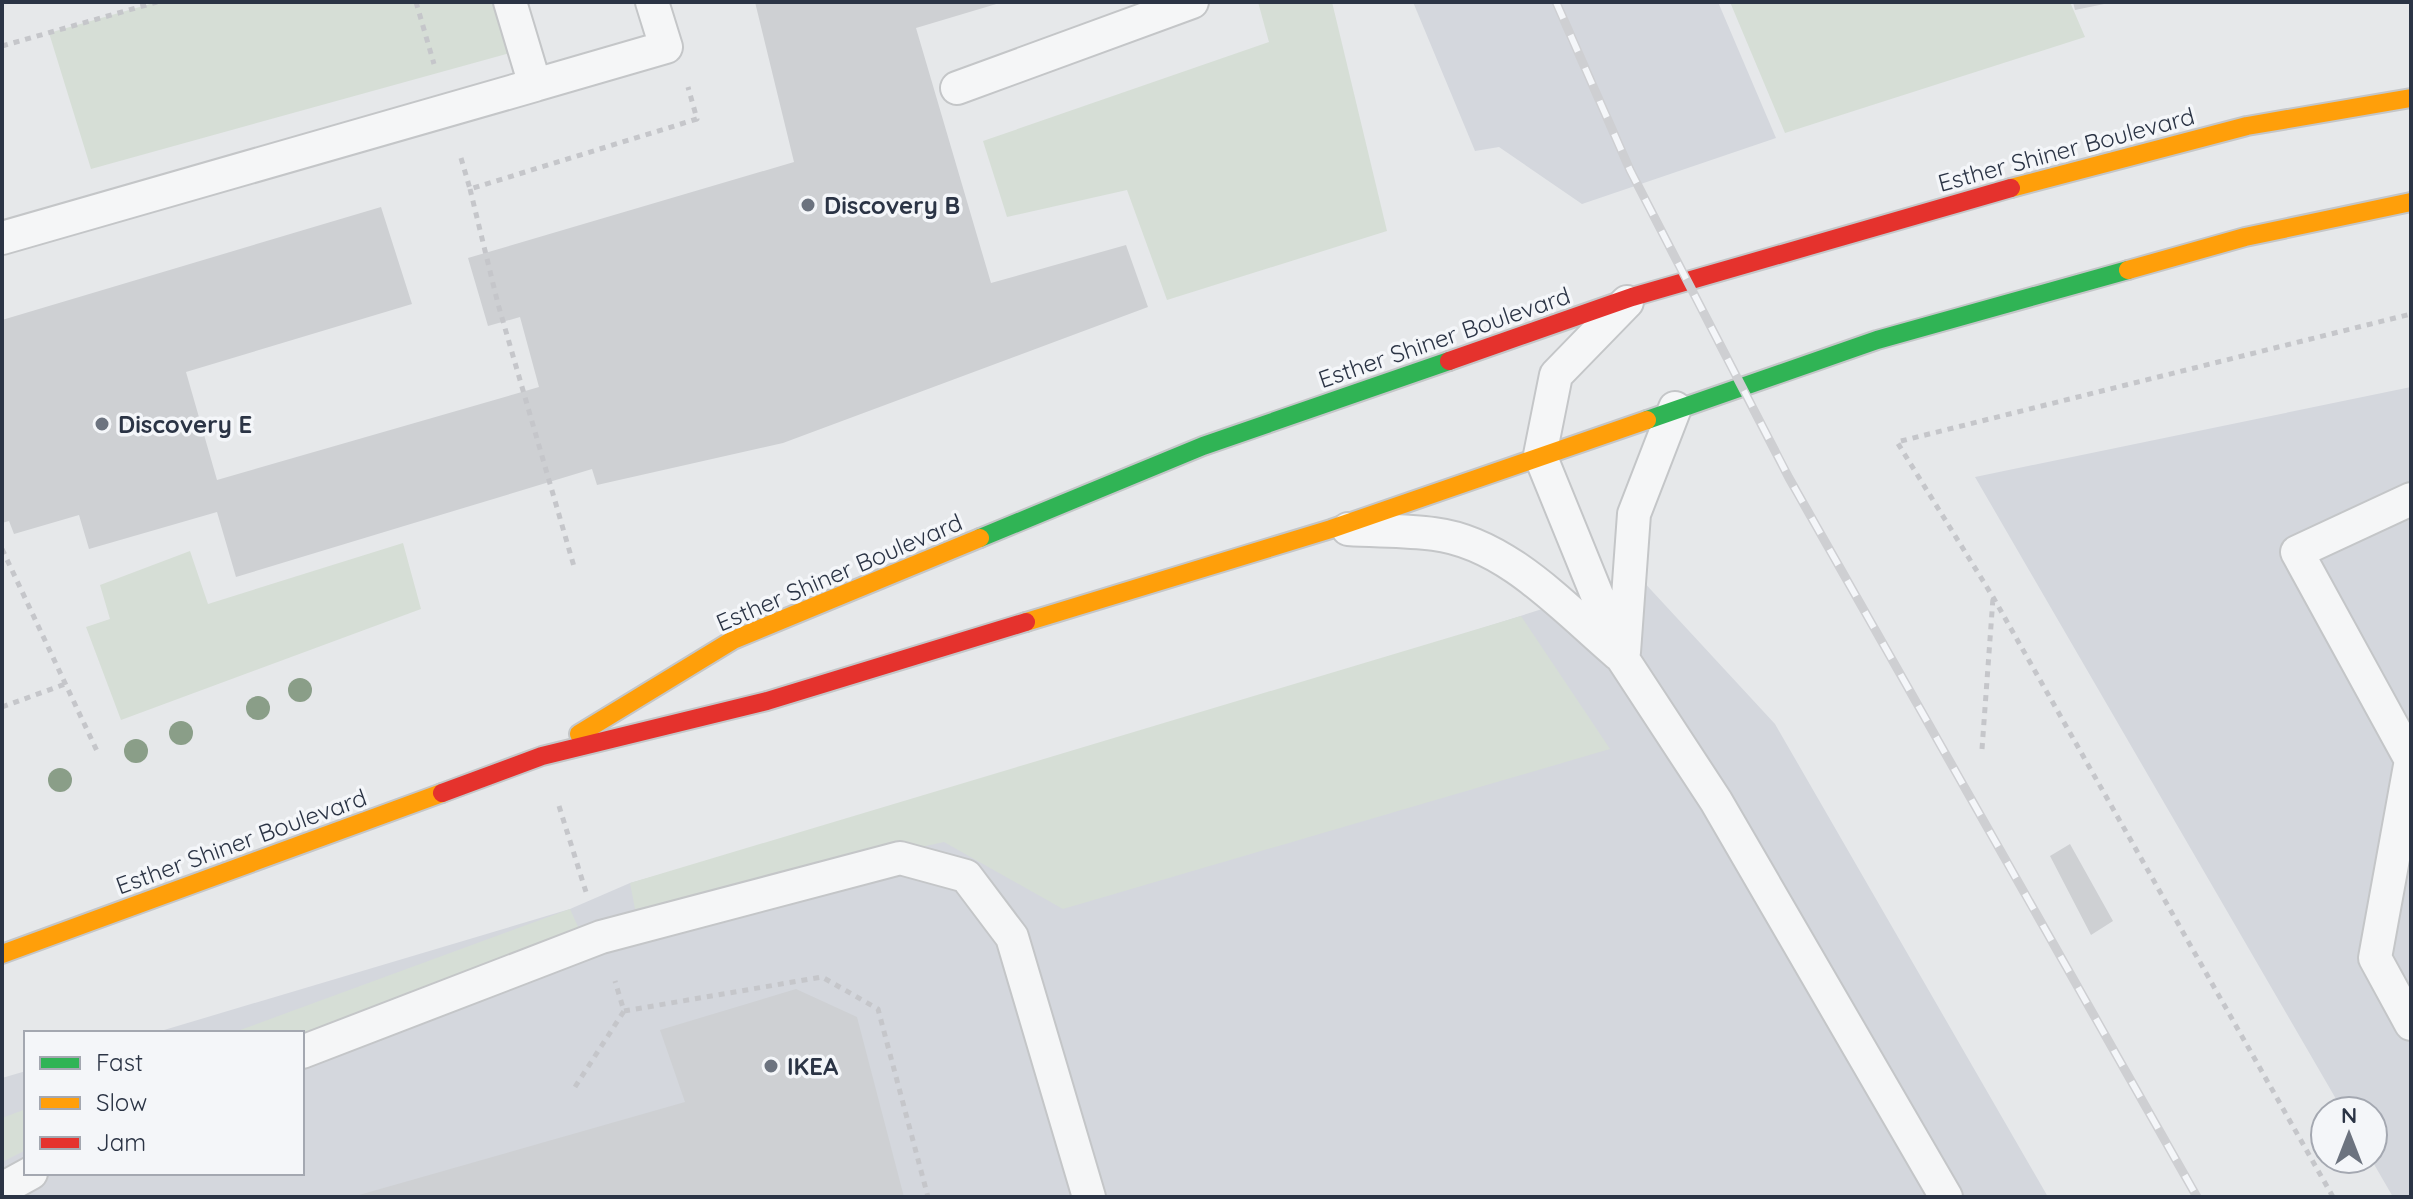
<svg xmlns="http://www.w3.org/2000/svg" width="2413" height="1199" viewBox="0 0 2413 1199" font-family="Quicksand,sans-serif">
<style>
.built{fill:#d4d7dd}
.green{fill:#d6ded6}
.building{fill:#ced0d3}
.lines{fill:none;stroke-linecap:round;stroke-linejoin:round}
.lane-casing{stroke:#c4c6c8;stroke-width:36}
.fast-casing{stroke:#c4c6c8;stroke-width:22}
.slow-casing{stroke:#c4c6c8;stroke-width:22}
.jam-casing{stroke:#c4c6c8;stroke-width:22}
.path{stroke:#c5c6ca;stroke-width:5;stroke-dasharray:6 6;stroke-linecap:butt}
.lane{stroke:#f5f6f7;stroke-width:32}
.fast{stroke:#30b455;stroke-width:18}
.slow{stroke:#ff9f0a;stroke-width:18}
.jam{stroke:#e5322d;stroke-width:18}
.rail-casing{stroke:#cecfd2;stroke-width:9}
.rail{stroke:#f4f6f9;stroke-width:6;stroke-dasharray:18;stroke-linecap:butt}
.tree{fill:#8a9e88}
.poi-dot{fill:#6c737f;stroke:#f4f6f9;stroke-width:3}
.labels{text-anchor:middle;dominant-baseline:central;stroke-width:7;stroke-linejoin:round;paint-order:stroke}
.street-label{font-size:24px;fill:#2b3445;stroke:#f4f6f9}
.poi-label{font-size:24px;font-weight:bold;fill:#2b3445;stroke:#f4f6f9;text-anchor:start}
</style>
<rect width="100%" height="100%" fill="#e6e8ea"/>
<path class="built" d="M 1413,2 L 1718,2 L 1776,138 L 1582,204 L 1499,147 L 1475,151 Z
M 2411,387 L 2411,1197 L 2393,1197 L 2371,1159 L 2373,1111 L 2343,1111 L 1975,477 Z
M 1640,578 L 1775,724 L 2048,1197 L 2,1197 L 2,1078 L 26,1071 L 26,1173 L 302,1173 L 302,1033 L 154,1033 L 570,909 L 630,883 L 1031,771 Z"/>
<path class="green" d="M 157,2 L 511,2 L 524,49 L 91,169 L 49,33 Z
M 1258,2 L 1332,2 L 1387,231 L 1167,300 L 1127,190 L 1007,217 L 983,141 L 1269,42 Z
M 1730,2 L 2070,2 L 2085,37 L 1785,133 Z
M 403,543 L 421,609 L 121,720 L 86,627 L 110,619 L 100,585 L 190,551 L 208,604 Z
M 1521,616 L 1610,749 L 1063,909 L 944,842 L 635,909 L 630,883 Z
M 570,909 L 580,931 L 302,1036 L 232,1033 Z
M 26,1109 L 26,1150 L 2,1162 L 2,1118 Z"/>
<path class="building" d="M 755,2 L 1003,2 L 916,28 L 991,283 L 1126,245 L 1148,307 L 783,443 L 597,485 L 592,469 L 236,577 L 217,512 L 89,549 L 79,515 L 14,534 L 9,521 L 2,523 L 2,320 L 381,207 L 412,304 L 186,372 L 217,480 L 539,387 L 520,317 L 488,326 L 468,258 L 794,162 Z
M 2073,2 L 2109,2 L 2109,3 L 2075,10 Z
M 2070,844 L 2113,921 L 2091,935 L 2050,856 Z
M 796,989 L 857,1017 L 904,1197 L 352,1197 L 685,1102 L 660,1030 Z"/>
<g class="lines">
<g class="lane-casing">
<path id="lane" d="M 535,85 L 666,47 L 652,2
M 957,88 L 1192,2
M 2,238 L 535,85 L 510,2
M 1627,302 L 1556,375 L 1540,455 L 1623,659 L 1716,801 L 1946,1197
M 2411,499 L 2297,552 L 2411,760 L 2375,958 L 2411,1024
M 1348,529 C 1376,531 1406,530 1434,534 C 1507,543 1565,609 1618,654
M 1624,652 L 1634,514 L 1675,408
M 302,1052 L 601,937 L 900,858 L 966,876 L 1012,937 L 1089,1197
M 2,1189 L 31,1173"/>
</g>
<g class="fast-casing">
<path id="fast" d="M 1647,420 L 1877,340 L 2128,270
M 980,538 L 1203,446 L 1449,361"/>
</g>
<g class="slow-casing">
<path id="slow" d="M 2011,188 L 2247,126 L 2411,98
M 2128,270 L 2245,237 L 2411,202
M 1026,622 L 1331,529 L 1647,420
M 579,734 L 733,640 L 980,538
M 2,954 L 442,793"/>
</g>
<g class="jam-casing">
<path id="jam" d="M 1449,361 L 1632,297 L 2011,188
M 442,793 L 542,756 L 767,701 L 1026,622"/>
</g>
<path class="path" d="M 416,2 L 434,64
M 2,46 L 157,2
M 461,158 L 470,189 L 697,119 L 688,87
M 470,189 L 498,304 L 575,570
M 2,549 L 97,751
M 2,707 L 68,683
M 1982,749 L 1993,598
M 559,806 L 586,892
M 624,1011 L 822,977 L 878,1009 L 928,1197
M 575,1087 L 624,1011 L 615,981
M 2333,1197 L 1993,597 L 1897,442 L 2411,314"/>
<use href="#lane" class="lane"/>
<use href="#fast" class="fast"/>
<use href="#slow" class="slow"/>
<use href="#jam" class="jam"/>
<g class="rail-casing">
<path id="rail" d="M 1556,2 L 1630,170 L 1789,478 L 2197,1197"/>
</g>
<use href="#rail" class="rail"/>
</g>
<g class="tree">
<circle cx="300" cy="690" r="12"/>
<circle cx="258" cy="708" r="12"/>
<circle cx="181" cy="733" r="12"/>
<circle cx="136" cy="751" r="12"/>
<circle cx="60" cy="780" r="12"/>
</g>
<g class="poi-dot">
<circle cx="808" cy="205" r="8"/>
<circle cx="102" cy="424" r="8"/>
<circle cx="771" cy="1066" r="8"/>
</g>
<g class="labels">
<g class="street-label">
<text transform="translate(2066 149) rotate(-15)">Esther Shiner Boulevard</text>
<text transform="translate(1444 337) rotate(-19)">Esther Shiner Boulevard</text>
<text transform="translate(839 572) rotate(-23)">Esther Shiner Boulevard</text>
<text transform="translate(241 841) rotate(-20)">Esther Shiner Boulevard</text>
</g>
<g class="poi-label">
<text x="824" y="205">Discovery B</text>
<text x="118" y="424">Discovery E</text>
<text x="787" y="1066">IKEA</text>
</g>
</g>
<rect width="2413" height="1199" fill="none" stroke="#2b3445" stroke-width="8"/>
<rect x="24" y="1031" width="280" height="144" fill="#f4f6f9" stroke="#a4a8b1" stroke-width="2"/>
<rect x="40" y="1057" width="40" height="12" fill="#30b455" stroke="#a4a8b1" stroke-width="2"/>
<text x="96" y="1071" font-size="24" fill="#2b3445">Fast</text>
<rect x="40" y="1097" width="40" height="12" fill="#ff9f0a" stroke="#a4a8b1" stroke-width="2"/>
<text x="96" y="1111" font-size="24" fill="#2b3445">Slow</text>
<rect x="40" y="1137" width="40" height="12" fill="#e5322d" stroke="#a4a8b1" stroke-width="2"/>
<text x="96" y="1151" font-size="24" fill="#2b3445">Jam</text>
<g transform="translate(2349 1135)"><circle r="38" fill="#f4f6f9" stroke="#a4a8b1" stroke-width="2"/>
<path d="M0-6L14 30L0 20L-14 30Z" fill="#6c737f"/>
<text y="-12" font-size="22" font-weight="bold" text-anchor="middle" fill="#2b3445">N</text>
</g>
</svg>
